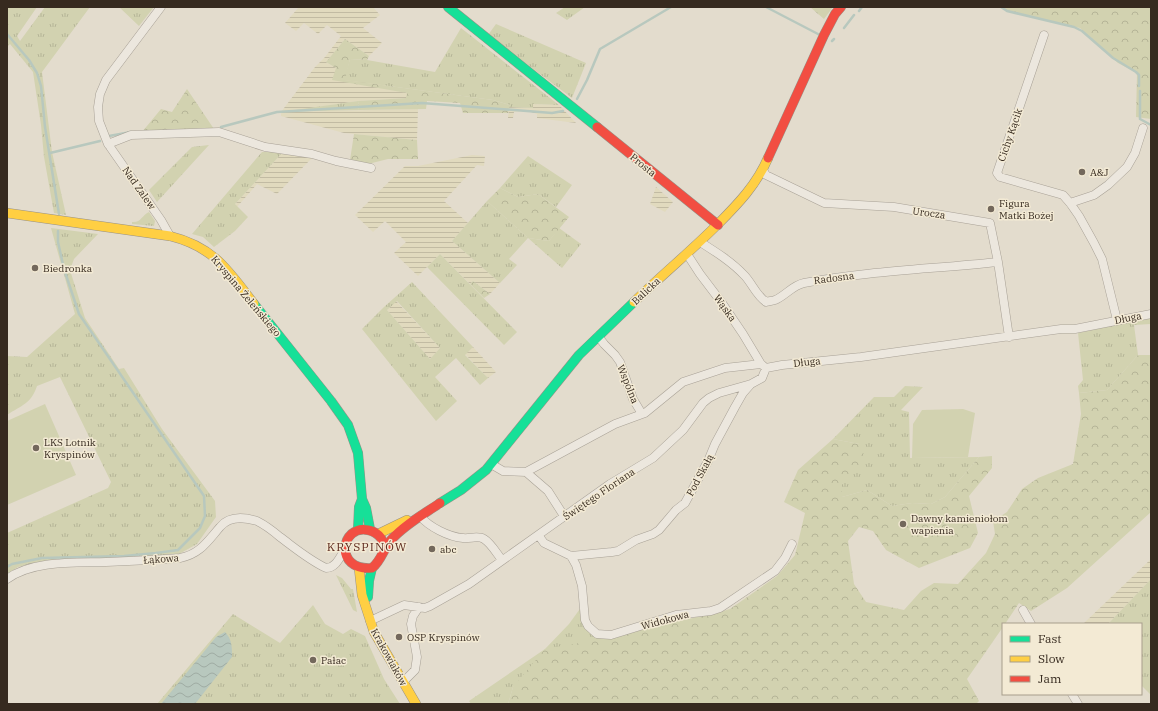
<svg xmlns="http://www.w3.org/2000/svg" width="1158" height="711" viewBox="0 0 1158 711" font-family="'IBM Plex Serif',serif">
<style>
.farmland{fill:url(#farmland-rules)}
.grass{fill:url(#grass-tufts);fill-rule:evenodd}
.forest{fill:url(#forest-crowns)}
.pitch{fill:#d2d2b0}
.water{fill:url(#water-waves)}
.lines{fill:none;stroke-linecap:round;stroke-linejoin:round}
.stream{stroke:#b8c8be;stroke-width:2.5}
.street-casing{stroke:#a8a196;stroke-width:9}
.fast-casing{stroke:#989186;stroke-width:10}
.slow-casing{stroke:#989186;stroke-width:10}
.jam-casing{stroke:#989186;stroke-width:10}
.street{stroke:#ece7de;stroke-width:8}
.fast{stroke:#16e098;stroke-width:9}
.slow{stroke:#ffcf43;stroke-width:9}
.jam{stroke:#f24e42;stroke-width:9}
.poi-dot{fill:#73685c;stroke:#f3ead4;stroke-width:1.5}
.labels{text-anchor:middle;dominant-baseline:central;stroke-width:3;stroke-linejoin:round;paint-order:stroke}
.street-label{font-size:10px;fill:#362a1f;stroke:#f3ead4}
.poi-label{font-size:10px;fill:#362a1f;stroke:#f3ead4;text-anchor:start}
.quarter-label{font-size:12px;letter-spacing:1px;fill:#602d21;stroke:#f3ead4}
</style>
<defs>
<pattern id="farmland-rules" width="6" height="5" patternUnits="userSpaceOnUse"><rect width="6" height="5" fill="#e1dabe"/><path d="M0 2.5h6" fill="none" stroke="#c2bba3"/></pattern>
<pattern id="grass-tufts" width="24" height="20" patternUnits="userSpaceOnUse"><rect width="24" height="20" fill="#d2d2b0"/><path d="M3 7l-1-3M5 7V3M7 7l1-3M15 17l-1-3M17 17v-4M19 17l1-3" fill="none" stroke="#b5b497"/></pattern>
<pattern id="forest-crowns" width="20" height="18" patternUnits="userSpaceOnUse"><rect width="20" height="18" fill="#d2d2b0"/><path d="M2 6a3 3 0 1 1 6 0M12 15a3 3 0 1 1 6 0" fill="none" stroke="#b5b497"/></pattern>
<pattern id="water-waves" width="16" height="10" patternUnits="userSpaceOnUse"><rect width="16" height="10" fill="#b8c8be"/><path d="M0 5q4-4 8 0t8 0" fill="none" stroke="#9faca3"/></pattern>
</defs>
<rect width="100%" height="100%" fill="#e3dccd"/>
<path class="farmland" d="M 299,7 L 373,7 L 380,15 L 363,28 L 382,43 L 369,56 L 345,39 L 326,62 L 336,68 L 407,93 L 407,98 L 358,101 L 286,112 L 418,109 L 417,140 L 344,133 L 281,116 L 281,112 L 315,67 L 325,57 L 341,36 L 327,25 L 318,34 L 304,23 L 296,31 L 285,23 Z
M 533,104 L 559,105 L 576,123 L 537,118 L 537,114 L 528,111 L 514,112 L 513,118 L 508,118 L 509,107 L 532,108 Z
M 283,152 L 312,158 L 277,194 L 257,184 L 237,207 L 235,204 Z
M 472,155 L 485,156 L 484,166 L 477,165 L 444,201 L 468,223 L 452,241 L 500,283 L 490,294 L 473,281 L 470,284 L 440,254 L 418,276 L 394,253 L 406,242 L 385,221 L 373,232 L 355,215 L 405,166 L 418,166 Z
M 656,187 L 673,202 L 665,212 L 650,204 Z
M 396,301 L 440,348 L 430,359 L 387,310 Z
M 473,347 L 496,372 L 488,378 L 465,354 Z
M 1151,559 L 1151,579 L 1108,624 L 1083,624 Z"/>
<path class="grass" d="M 7,7 L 37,7 L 17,36 L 20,41 L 45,7 L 90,7 L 42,72 L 52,152 L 66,215 L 54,213 L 44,157 L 41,125 L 33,72 L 10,44 L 7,47 Z
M 119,7 L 154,7 L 139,26 Z
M 565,7 L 585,7 L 567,20 L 556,13 Z
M 496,24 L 586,63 L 572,98 L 488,35 Z
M 461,28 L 559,105 L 533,104 L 533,108 L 509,107 L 510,105 L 493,100 L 344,80 L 350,59 L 367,60 L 435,72 Z
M 358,101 L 359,110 L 281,112 Z
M 209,145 L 157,202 L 149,190 L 192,147 Z
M 262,152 L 283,152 L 235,204 L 248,217 L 235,231 L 214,247 L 203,237 L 192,234 Z
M 528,156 L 572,185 L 556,207 L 538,194 L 518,197 L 500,188 Z
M 487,201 L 528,238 L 549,241 L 559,228 L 581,244 L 562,268 L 528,238 L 509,259 L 517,265 L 500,283 L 452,241 Z
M 149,212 L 155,221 L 154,226 L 132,224 L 132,222 C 141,223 142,215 149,212 Z
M 51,228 L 98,234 L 74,259 L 70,270 L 85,318 L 119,369 L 124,368 L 162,429 L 215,501 L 216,517 L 197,544 L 179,554 L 30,564 L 18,567 L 7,574 L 7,533 L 108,488 L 111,482 L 60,377 L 37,386 C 31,404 22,405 7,415 L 7,356 L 27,357 L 75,314 Z
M 440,254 L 517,332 L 504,345 L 427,267 Z
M 412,282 L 473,347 L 465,355 L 488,378 L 480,385 L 456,358 L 435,377 L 457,401 L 436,421 L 362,329 L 384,307 ZM 397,301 L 440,348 L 430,359 L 387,310 Z
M 1151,317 L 1151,324 L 1134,325 L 1138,355 L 1107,390 L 1079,393 L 1078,386 L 1083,380 L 1078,333 Z
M 905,386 L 923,387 L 901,410 L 909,412 L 910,458 L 979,457 L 945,497 L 931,504 L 912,503 L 892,506 L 867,490 L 842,497 L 842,484 L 859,444 L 833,439 L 874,397 L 894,397 Z
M 336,575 L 342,578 L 351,589 L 353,589 L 357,612 L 353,610 Z
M 1151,579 L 1151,695 L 1141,685 L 1141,624 L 1108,624 Z
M 313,605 L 325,624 L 343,634 L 351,629 L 365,636 L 384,679 L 400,704 L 157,704 L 233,614 L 280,643 Z
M 582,606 C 581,628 586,635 608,638 L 513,687 L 508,704 L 471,704 L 469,701 L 545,649 L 569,624 Z"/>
<path class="forest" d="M 810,7 L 833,7 L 824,19 Z
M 999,7 L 1151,7 L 1151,119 L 1136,117 L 1137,73 L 1118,63 L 1080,28 L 1005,10 Z
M 345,39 L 369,56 L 367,60 L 350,59 L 345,80 L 493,100 L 510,105 L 508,113 L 463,113 L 460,103 L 427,101 L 426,109 L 359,110 L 358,101 L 406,98 L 407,93 L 332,80 L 336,68 L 326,62 Z
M 187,89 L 214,129 L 142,132 L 161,109 L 172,112 Z
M 354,134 L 417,140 L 418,159 L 388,159 L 368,164 L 350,160 Z
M 500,188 L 518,197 L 538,194 L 569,217 L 549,241 L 528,238 L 487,201 Z
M 473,281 L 490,294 L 484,298 L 470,284 Z
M 1138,355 L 1151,355 L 1151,512 L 1067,588 L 1031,611 L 1019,603 L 1005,624 L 1003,624 L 1003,627 L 967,679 L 979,701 L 976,704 L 508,704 L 513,687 L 545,649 L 608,638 L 642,629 L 716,613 L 730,609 L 777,576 L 795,555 L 805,513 L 784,502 L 798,470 L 833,439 L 859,444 L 866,459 L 842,484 L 842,497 L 867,490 L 892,506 L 912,503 L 931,504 L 945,497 L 979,457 L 992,456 L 992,468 L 969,496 L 978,533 L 970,548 L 919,568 L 886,550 L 873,531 L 859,527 L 848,541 L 854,584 L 866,602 L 904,610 L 921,591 L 934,583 L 958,584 L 986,553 L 995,534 L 993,521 L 1007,512 L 1022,489 L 1038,478 L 1073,464 L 1081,414 L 1079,393 L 1107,390 Z"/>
<path class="pitch" d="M 45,404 L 76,475 L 7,505 L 7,421 Z
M 963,409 L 975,413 L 968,457 L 912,458 L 913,424 L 922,410 Z"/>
<path class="water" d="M 225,632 C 232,639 232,648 232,657 L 195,704 L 161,704 L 216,637 Z"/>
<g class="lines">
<path class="stream" d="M 766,7 L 818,34
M 1001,7 L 1007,11 L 1074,27 L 1082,31 L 1113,58 L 1136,72 L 1139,75 L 1139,86
M 859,11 L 862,7
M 844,28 L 854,15
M 7,34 L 29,60 L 37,73 L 41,86 L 45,127 L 59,214
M 832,41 L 834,39
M 1140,91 L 1140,119 L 1151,125
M 577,99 L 587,80 L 600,49 L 671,7
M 221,127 L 277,112 L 422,103 L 552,113 L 563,111
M 109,136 L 131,132
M 50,153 L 100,141
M 7,567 L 12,564 L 42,558 L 124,556 L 156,553 L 178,550 L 200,528 L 205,516 L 204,496 L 79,314 L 64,269 L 58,242 L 58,231"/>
<g class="street-casing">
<path id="street" d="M 161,7 L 106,80 L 100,94 L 98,107 L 99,121 L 108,144 L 161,220 L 170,236
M 1044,35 L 997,173 L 1000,177 L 1063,195 L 1070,203 L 1079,216 L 1094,243 L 1102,259 L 1117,320
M 108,144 L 131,135 L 219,132 L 265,147 L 312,154 L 336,161 L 371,168
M 763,170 L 766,175 L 824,203 L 894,207 L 990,223 L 998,262 L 1009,337
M 1070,203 L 1094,195 L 1108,185 L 1127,167 L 1135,153 L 1143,128
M 700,242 C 716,252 732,262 745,276 C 753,285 756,295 766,302 C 769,301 773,301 775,300 C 785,296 793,285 804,283 C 868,271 933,269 998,262
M 687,254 L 700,274 L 722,303 L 743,334 L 761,364 L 766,368 L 782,365 L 861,357 L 1061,329 L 1075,329 L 1151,314
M 598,336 L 604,344 L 615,355 L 620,362 L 633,399 L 642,414
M 491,464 L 503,471 L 526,472 L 615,424 L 645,413 L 683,382 L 725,368 L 761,364
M 526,472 L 548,491 L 564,516
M 420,516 C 429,527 449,537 463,538 C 470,539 478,535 484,539 C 491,543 497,554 502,560
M 539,536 L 544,543 L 571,556 L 612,552 L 618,551 L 636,540 L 653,534 L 659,530 L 676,510 L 685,503 L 708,461 L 715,444 L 735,407 L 743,393 L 750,385
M 571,556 L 576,565 L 582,586 L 585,620 L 588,626 L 597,634 L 611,635 L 676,615 L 711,611 L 720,608 L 775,571 L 785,558 L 792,544
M 7,579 C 33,560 75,563 106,562 C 131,561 155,560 180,558 C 200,554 207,542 220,527 C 229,516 244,517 257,521 C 265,525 273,531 280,537 C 295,548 309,560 326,568 C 336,568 340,557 345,549
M 1023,610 L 1031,624
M 370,621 L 404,605 L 425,608 L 430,606 L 469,584 L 610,484 L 653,458 L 683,430 L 703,403 L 709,398 L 719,393 L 751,384 L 762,378 L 766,368
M 403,682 L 415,670 L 417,657 L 411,624 L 413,616 L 419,607
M 1072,694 L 1078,704"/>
</g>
<g class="fast-casing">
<path id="fast" d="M 448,7 L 597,127
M 254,304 L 331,401 L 348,425 L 358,453 L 362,499 L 366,508 L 370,529
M 440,503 L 461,490 L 486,470 L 579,355 L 634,302
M 358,530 L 359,507 L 362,499
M 368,597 L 369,581 L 372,568"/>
</g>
<g class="slow-casing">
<path id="slow" d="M 7,213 L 170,236 C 214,247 228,270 254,304
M 634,302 C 662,275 691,251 718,224 C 738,204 757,184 768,158
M 378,534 L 407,520
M 359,568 L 362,595 L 374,632 L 416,704"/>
</g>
<g class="jam-casing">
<path id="jam" d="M 597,127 L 718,225
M 768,158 L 824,35 L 835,14 L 841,7
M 385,550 C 384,546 383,542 381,538 C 378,534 373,531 368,530 C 341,524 333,571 372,568 C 382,560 383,549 391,540 C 404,525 424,514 440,503"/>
</g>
<use href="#street" class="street"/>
<use href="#fast" class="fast"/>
<use href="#slow" class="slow"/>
<use href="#jam" class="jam"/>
</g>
<g class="poi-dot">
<circle cx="1082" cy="172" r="4"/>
<circle cx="991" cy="209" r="4"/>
<circle cx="35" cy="268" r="4"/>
<circle cx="36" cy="448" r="4"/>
<circle cx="903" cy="524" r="4"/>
<circle cx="432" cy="549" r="4"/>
<circle cx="399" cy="637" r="4"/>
<circle cx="313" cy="660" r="4"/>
</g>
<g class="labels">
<g class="street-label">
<text transform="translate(1010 135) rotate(-71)">Cichy Kącik</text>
<text transform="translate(643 165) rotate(39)">Prosta</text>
<text transform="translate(139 188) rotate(55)">Nad Zalew</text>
<text transform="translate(929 213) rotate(8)">Urocza</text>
<text transform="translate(834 278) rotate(-8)">Radosna</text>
<text transform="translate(646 291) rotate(-43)">Balicka</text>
<text transform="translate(246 296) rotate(50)">Kryspina Żeleńskiego</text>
<text transform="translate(725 308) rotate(54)">Wąska</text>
<text transform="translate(1128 318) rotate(-11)">Długa</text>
<text transform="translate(807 362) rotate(-6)">Długa</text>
<text transform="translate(628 384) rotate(68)">Wspólna</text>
<text transform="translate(700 475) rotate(-62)">Pod Skałą</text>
<text transform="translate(599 494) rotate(-34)">Świętego Floriana</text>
<text transform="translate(161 559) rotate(-4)">Łąkowa</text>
<text transform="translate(665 620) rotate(-15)">Widokowa</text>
<text transform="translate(389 657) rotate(61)">Krakowiaków</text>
</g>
<g class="poi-label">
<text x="1090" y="172">A&amp;J</text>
<text x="999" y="203">Figura<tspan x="999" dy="12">Matki Bożej</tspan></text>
<text x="43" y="268">Biedronka</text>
<text x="44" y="442">LKS Lotnik<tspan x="44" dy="12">Kryspinów</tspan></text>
<text x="911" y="518">Dawny kamieniołom<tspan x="911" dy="12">wapienia</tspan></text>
<text x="440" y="549">abc</text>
<text x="407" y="637">OSP Kryspinów</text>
<text x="321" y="660">Pałac</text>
</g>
<g class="quarter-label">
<text x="367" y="546">KRYSPINÓW</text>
</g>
</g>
<rect width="1158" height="711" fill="none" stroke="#362a1f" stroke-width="16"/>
<rect x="1002" y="623" width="140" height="72" fill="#f3ead4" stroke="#a79d8c"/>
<rect x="1010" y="636" width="20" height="6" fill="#16e098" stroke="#a79d8c"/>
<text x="1038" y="643" font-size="12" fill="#362a1f">Fast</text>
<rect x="1010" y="656" width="20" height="6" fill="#ffcf43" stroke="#a79d8c"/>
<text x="1038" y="663" font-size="12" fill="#362a1f">Slow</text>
<rect x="1010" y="676" width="20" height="6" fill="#f24e42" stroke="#a79d8c"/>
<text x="1038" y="683" font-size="12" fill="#362a1f">Jam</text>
</svg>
